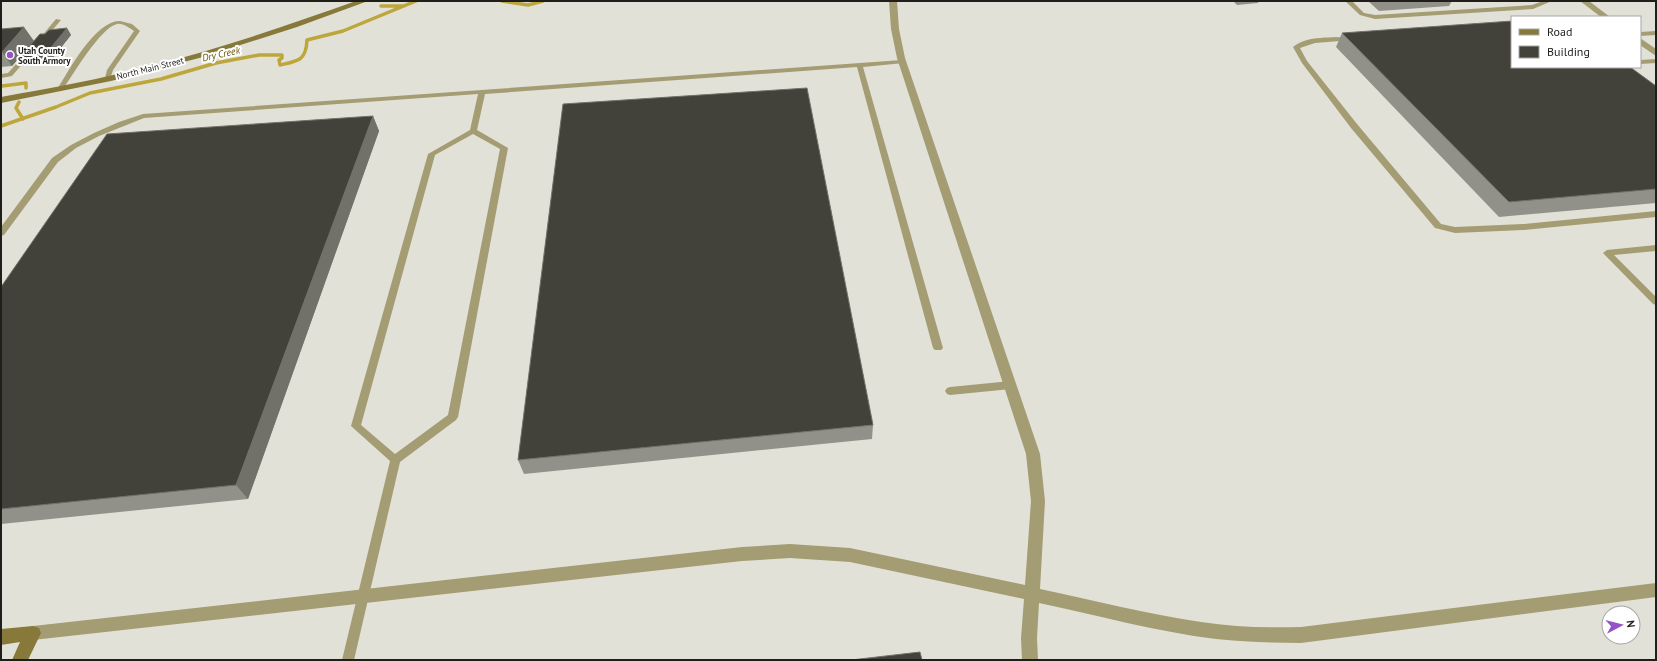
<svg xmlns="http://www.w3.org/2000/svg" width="1657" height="661" viewBox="0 0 1657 661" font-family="'PT Sans',sans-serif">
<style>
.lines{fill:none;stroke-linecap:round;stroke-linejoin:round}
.stream{stroke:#bda73d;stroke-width:3.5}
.lane{fill:#a49c73;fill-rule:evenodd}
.street{fill:#a49c73;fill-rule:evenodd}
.secondary{fill:#877939;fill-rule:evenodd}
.wall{fill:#929189}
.shaded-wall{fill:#727169}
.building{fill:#42413a;stroke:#727169}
.poi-dot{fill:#9453c8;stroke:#fff;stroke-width:1.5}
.labels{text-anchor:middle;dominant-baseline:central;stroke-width:4;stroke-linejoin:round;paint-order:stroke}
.far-poi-label{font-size:9px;font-weight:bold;fill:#1f1e1b;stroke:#fff;text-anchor:start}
.far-street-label{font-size:9px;fill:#1f1e1b;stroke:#fff}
.far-water-label{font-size:10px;font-style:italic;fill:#665701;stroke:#fff}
</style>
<rect width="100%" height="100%" fill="#e2e1d8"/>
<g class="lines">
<path class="stream" d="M 502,1 L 528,5 L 543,1
M 381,6 L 404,6
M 2,86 L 26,83 L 26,88
M 19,102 L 16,108 L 23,119
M 1,126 L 56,107 L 90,93 L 161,79 L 216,63 L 259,55 L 282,55 L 282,58 L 279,60 L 280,65 C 298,61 306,61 307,40 L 343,31 L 416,1"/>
<path class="lane" d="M 1345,1 L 1352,1 L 1364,13 L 1375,15 L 1532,5 L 1543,1 L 1552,1 L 1533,9 L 1375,19 L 1360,15 Z
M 56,19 L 61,20 L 44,40 L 40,40 L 40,38 Z
M 120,21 L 132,24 L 140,31 L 113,70 L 110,79 L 108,80 L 105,78 L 107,70 L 134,31 C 129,28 123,23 117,24 C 100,28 73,75 63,89 L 59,89 L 58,88 C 69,70 96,20 120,21 Z
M 1656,31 L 1656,35 L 1640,36 L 1640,32 Z
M 1351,37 L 1354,39 L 1353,40 L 1315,43 L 1300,48 L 1307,61 L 1357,124 L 1441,224 L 1455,227 L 1523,224 L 1656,211 L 1656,217 L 1523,230 L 1455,233 L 1435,228 L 1351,128 L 1302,63 L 1293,47 C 1307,35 1333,38 1351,37 Z
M 28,52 L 31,54 L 12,76 L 1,78 L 1,74 L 8,73 L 26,53 Z
M 1656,59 L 1656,63 L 1640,64 L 1640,60 Z
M 902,60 L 904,61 L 904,63 L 863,67 L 943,348 L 941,350 L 935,350 L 933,348 L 857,67 L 485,94 L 477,130 L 508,148 L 458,417 L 456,420 L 400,462 L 354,660 L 342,660 L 390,461 L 351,426 L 428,154 L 470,130 L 478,94 L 144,118 L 99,136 L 76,148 L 58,162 L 4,235 L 1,236 L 1,227 L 52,158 L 71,145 L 94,133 L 119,122 L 143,114 ZM 473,134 L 500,149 L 448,415 L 395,454 L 361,425 L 435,155 Z
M 1656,245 L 1656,251 L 1614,255 L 1656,297 L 1656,305 L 1653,304 L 1603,253 L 1607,250 Z
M 1011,381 L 1014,382 L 1016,385 L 1014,388 L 1011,389 L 950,395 L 947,394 L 945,391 L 947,388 L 950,387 Z"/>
<path class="street" d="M 889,1 L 897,1 L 899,29 L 905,58 L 1040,454 L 1045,501 L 1040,589 C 1093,600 1147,614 1201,622 C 1234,627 1267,628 1301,627 L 1656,583 L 1656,597 L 1301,643 C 1272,643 1244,642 1216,639 C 1157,632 1097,615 1039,603 L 1037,638 L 1038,660 L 1022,660 L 1021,638 L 1024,599 L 850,562 L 790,558 L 742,561 L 33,640 L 27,638 L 25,633 L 27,628 L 33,626 L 742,547 L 790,544 L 850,548 L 1025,585 L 1031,501 L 1026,454 L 897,58 L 891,29 Z
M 1580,1 L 1589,1 L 1610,17 L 1601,17 Z
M 1640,38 L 1656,49 L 1656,56 L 1640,45 Z"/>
<path class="secondary" d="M 356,1 L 368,1 L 297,27 L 203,57 L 111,81 L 1,103 L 1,97 C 51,88 101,79 150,66 C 220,49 288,25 356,1 Z
M 33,626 L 39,628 L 41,633 L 28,660 L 12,660 L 20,642 L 1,645 L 1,629 Z"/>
</g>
<path class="wall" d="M 1233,1 L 1259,1 L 1258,3 L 1237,5 Z
M 1368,1 L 1452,1 L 1449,6 L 1379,11 Z
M 67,28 L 71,35 L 48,64 L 23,66 L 18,59 L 12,66 L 1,67 L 1,29 L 34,41 L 45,34 Z
M 1342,33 L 1656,86 L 1656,203 L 1499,217 L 1336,47 Z
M 373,116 L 379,131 L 248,499 L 1,524 L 1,287 Z
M 873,425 L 872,439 L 524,474 L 518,460 Z"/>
<path class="shaded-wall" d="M 24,27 L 34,41 L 12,66 L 2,52 Z
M 67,28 L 71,35 L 48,64 L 43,57 Z
M 373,116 L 379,131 L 248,499 L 236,485 Z"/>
<path class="building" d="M 1512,21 L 1512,67 L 1630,67 L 1656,86 L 1656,189 L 1509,202 L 1342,33 Z
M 24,27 L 2,52 L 1,52 L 1,29 Z
M 67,28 L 43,57 L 18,59 L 40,34 L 45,34 L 49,30 Z
M 807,88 L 873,425 L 518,460 L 563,104 Z
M 373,116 L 236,485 L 1,509 L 1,287 L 107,134 Z
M 920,652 L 922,660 L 851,660 Z"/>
<circle class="poi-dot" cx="10" cy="55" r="4"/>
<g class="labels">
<g class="far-poi-label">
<text x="18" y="50">Utah County<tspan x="18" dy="10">South Armory</tspan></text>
</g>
<g class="far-street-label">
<text transform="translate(150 68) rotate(-14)">North Main Street</text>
</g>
<g class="far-water-label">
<text transform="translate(221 54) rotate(-12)">Dry Creek</text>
</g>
</g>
<rect width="1657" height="661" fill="none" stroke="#1f1e1b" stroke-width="4"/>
<rect x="1511" y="16" width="130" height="52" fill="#ffffff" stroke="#a5a5a4"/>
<rect x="1519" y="29" width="20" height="6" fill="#877939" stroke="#a5a5a4"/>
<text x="1547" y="36" font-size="12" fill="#1f1e1b">Road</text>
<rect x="1519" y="46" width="20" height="12" fill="#42413a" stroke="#a5a5a4"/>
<text x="1547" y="56" font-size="12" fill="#1f1e1b">Building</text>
<g transform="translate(1621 625) rotate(83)"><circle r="19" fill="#ffffff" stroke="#a5a5a4"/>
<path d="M0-3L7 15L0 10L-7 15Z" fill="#9453c8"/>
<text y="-6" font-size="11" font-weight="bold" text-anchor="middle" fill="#1f1e1b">N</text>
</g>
</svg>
